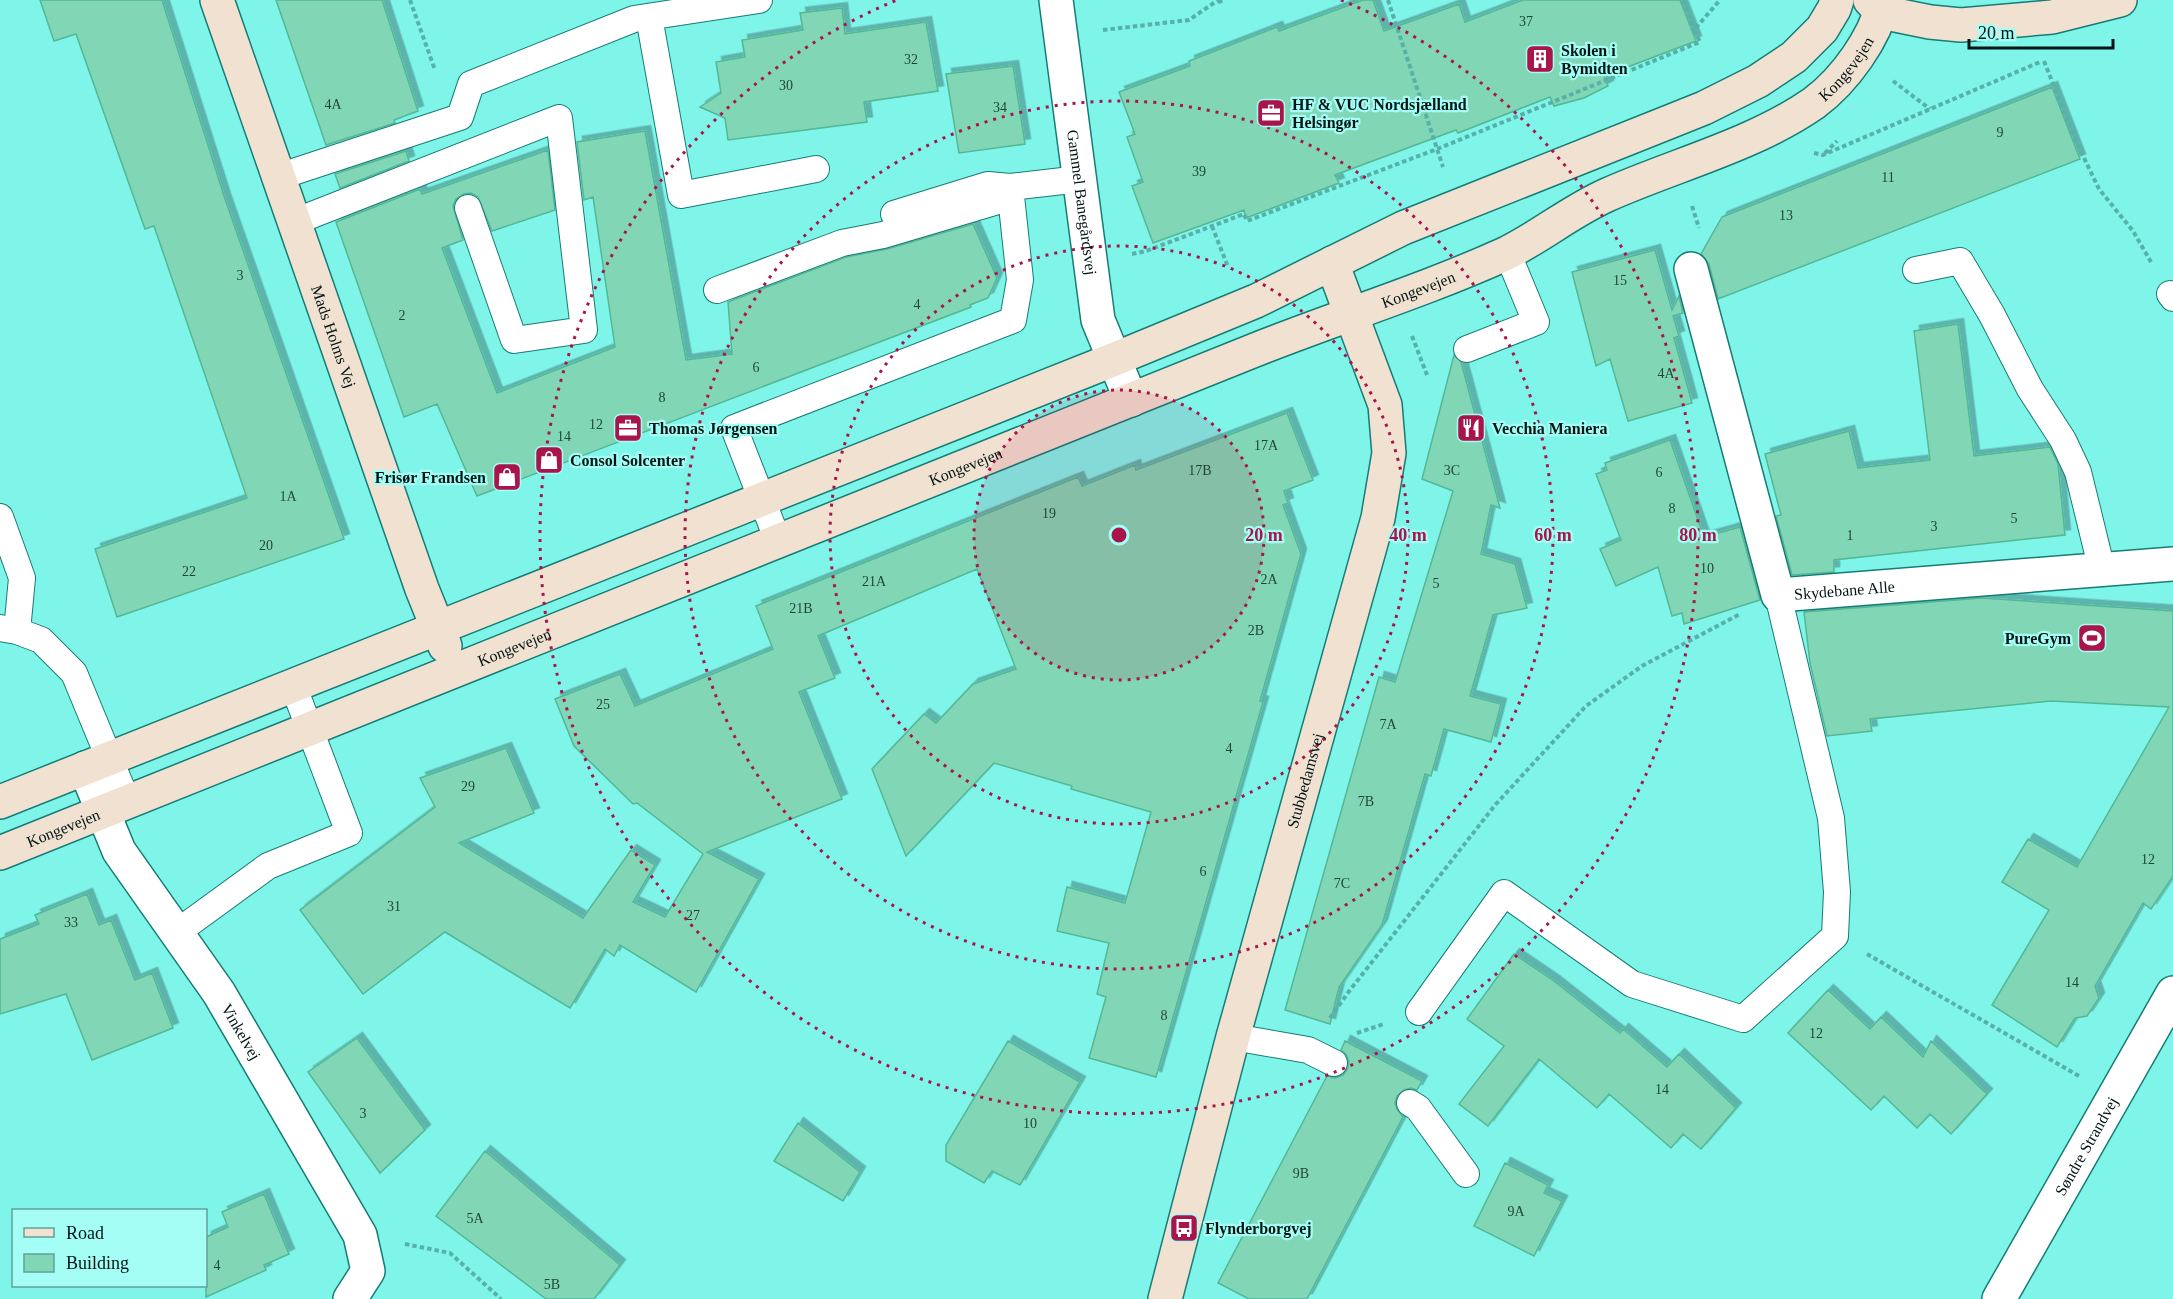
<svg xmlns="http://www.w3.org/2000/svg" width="2173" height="1299" viewBox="0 0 2173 1299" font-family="Georgia,serif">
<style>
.building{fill:#81d6b6;stroke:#52b895;stroke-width:1.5;filter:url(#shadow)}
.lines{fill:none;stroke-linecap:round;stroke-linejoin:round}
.lane-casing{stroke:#167c75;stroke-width:28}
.street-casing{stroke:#167c75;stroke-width:36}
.secondary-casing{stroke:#167c75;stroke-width:36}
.path{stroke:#58b1a9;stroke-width:4;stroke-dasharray:4.5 3;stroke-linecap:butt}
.lane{stroke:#fff;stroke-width:26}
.street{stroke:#fff;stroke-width:33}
.secondary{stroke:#f1e1d1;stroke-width:33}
.ring{fill:none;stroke:#a9154a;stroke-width:3;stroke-dasharray:3 6}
.labels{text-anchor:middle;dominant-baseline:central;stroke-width:4.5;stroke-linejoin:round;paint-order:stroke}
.number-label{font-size:14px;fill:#20463c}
.poi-label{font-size:16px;font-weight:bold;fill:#001614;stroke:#a4fef5;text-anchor:start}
.street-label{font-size:16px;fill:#001614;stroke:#a4fef5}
.centre{fill:#a9154a;stroke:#a4fef5;stroke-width:3}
.ring-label{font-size:18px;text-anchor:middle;font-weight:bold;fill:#a9154a;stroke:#a4fef5;stroke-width:4.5;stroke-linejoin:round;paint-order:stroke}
</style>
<defs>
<filter id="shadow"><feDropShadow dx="5.5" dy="-5.5" stdDeviation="0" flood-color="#0004"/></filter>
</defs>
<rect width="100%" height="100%" fill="#7ff5ea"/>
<path class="building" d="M 40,0 L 162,0 L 225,199 L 344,539 L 117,617 L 95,549 L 247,498 L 154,226 L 145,229 L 76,34 L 54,41 Z
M 276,0 L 382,0 L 418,111 L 394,120 L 395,123 L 326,145 Z
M 1363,0 L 1373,0 L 1384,31 L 1459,4 L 1465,22 L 1523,0 L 1680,0 L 1696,41 L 1604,76 L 1608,86 L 1584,98 L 1554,106 L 1550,97 L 1458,133 L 1456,130 L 1335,175 L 1339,183 L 1246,218 L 1244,210 L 1153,243 L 1132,186 L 1143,182 L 1127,137 L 1135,134 L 1119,92 L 1190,66 L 1189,61 L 1277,27 L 1279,31 Z
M 842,8 L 845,34 L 926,22 L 938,91 L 864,102 L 867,122 L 728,140 L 725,118 L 700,107 L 721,93 L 716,62 L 745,57 L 742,40 L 803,30 L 800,13 Z
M 1013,66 L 1025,144 L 959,153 L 946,74 Z
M 2052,87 L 2080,159 L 1718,299 L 1709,264 L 1701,254 L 1722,217 Z
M 645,131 L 686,360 L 732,354 L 728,302 L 846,257 L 887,249 L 973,224 L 997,278 L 988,298 L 970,305 L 971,307 L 477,496 L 437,404 L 404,417 L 336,222 L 420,189 L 422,194 L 548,150 L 555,210 L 492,231 L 478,197 L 471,193 L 464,194 L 456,199 L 453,206 L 463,240 L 442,248 L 497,393 L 615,347 L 593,197 L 584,200 L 577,142 Z
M 406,151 L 409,161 L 340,188 L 335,174 Z
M 1655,250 L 1672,310 L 1679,296 L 1683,313 L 1673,316 L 1679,336 L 1674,338 L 1692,403 L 1628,421 L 1610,359 L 1596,366 L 1572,272 Z
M 1958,324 L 1974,456 L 2050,447 L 2058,464 L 2065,535 L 1834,560 L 1834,572 L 1792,575 L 1776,516 L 1781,515 L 1765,454 L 1849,431 L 1858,468 L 1930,460 L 1914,331 Z
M 1454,355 L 1461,362 L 1500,508 L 1491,505 L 1481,554 L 1515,564 L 1527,608 L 1493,615 L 1470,696 L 1501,704 L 1491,742 L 1444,729 L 1431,776 L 1425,774 L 1382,925 L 1339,987 L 1330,1024 L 1285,1010 L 1379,677 L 1395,682 L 1453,491 L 1422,479 Z
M 1287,413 L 1313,480 L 1284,491 L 1288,503 L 1283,505 L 1301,554 L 1260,701 L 1263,702 L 1156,1077 L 1089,1058 L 1106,997 L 1097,994 L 1109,943 L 1057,931 L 1067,887 L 1125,903 L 1151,812 L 1071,789 L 1072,786 L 994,763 L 906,856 L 872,769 L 924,714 L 936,723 L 973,684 L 1016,669 L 977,569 L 818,636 L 835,678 L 799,692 L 842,799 L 707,852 L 759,879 L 696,992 L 620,945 L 614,956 L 605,949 L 570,1008 L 445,932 L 363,994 L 300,910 L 435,807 L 420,778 L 506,748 L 534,813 L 459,843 L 583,918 L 631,850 L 655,865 L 633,902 L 665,917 L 703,854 L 637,803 L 633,804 L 574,746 L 555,699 L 620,674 L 635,706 L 773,649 L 756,606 L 1078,477 L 1082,486 L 1135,465 L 1136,470 Z
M 1670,440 L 1704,537 L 1740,527 L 1760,600 L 1684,624 L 1682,613 L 1672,616 L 1658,567 L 1616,586 L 1600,549 L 1621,540 L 1596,474 L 1607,470 L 1605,463 Z
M 1982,598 L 2173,611 L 2173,876 L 2151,909 L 2143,903 L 2095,986 L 2099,998 L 2087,1016 L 2075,1018 L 2057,1047 L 1992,1005 L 2049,910 L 2002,882 L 2028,839 L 2077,867 L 2169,707 L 2051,701 L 1870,719 L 1872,731 L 1827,736 L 1810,663 L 1804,612 Z
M 87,894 L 99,925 L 111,920 L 135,980 L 152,973 L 173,1028 L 92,1060 L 66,994 L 0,1014 L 0,939 L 39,924 L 35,915 Z
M 1514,954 L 1554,981 L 1620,1033 L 1623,1029 L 1667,1067 L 1679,1054 L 1736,1108 L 1701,1149 L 1683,1134 L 1671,1148 L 1609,1094 L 1597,1108 L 1539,1059 L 1488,1126 L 1459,1104 L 1504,1046 L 1467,1019 Z
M 1828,990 L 1870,1029 L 1881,1017 L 1923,1057 L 1931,1041 L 1987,1094 L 1951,1134 L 1930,1114 L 1917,1128 L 1884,1096 L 1871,1110 L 1788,1033 Z
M 357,1038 L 425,1130 L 380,1173 L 308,1072 Z
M 1008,1041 L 1080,1082 L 1020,1185 L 992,1171 L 984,1183 L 946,1161 L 946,1145 Z
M 1345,1041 L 1422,1081 L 1417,1090 L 1411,1088 L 1404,1090 L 1397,1096 L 1395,1103 L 1397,1109 L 1403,1117 L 1307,1299 L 1249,1299 L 1218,1283 L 1327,1076 L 1335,1078 L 1343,1075 L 1347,1070 L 1349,1062 L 1346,1054 L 1341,1050 Z
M 798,1123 L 860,1172 L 843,1201 L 774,1161 Z
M 485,1151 L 620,1265 L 594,1299 L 546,1299 L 436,1216 Z
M 1505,1163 L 1548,1185 L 1544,1193 L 1562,1201 L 1534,1256 L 1474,1226 Z
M 264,1194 L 289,1254 L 264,1265 L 266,1270 L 206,1297 L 206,1237 L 228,1227 L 222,1212 Z"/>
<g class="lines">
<g class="lane-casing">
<path id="lane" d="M 649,17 L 681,195 L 816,169
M 278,177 L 460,117 L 471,84 L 634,19 L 759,0
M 894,214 L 988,185 L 1010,187
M 294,222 L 559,118 L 584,330 L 514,340 L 468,208
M 1916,270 L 1960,261 L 1992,315 L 2030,389 L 2063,440 L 2078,472 L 2102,570
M 717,290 L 842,243 L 883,235 L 1011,197
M 2170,294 L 2173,298
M 1467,349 L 1536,322 L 1507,252
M 0,517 L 22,578 L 17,631
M 778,541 L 734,428 L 1013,320 L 1020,280 L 1010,187 L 1080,179
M 0,628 L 17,631 L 41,640 L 74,673 L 127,801
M 176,933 L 268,866 L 349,833 L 293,685
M 1419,1012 L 1504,893 L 1632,984 L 1743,1019 L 1835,936 L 1837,892 L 1831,818 L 1778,595
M 1233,1037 L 1308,1050 L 1334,1063
M 1410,1103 L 1418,1108 L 1466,1174"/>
</g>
<g class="street-casing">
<g id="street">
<path id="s1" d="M 1056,0 L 1098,320 L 1131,400"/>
<path id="s2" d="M 1691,269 L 1778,595 L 2173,564"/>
<path id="s3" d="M 85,768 L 119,851 L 219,993 L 360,1235 L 368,1271 L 350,1299"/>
<path id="s4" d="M 1999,1299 L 2173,993"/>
</g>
</g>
<g class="secondary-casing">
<g id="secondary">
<path id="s5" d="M 217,0 L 422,589 L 445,646"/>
<path d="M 1870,0 L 1881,12 L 1930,22 L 1961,25 L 2052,17 L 2120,0"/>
<path d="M 0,802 L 1115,359 L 1256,301 L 1403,228 L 1659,126 L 1704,108 L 1758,81 L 1794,57 L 1822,29 L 1834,9 L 1837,0"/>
<path id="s6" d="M 0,853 L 1255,350 C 1338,317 1423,291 1505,254 C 1540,237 1571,211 1607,195 C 1674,165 1754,145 1814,103 C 1845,80 1875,38 1884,0"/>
<path id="s7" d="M 1165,1299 L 1233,1037 L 1378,518 L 1389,453 L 1385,405 L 1332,263"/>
</g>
</g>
<path class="path" d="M 410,0 L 435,70
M 1388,0 L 1443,167
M 1683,0 L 1694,30
M 1218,2 L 1225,0
M 1103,30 L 1189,20 L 1218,0
M 2044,61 L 2074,137 L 2099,189 L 2133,231 L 2151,262
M 1893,81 L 1930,109
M 1814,153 L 1823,155 L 2040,62
M 1825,153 L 1837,141
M 1692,206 L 1699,228
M 1212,226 L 1228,267
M 1132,254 L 1146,251 L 1244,214 L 1247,221 L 1437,149 L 1700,42 L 1694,30 L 1720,0
M 1412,336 L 1427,375
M 1867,954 L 2079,1076
M 1330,1018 L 1350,990 L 1496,804 L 1586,706 L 1642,666 L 1740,614
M 1357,1033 L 1384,1024
M 405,1244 L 450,1253 L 501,1299"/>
<use href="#lane" class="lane"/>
<use href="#street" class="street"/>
<use href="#secondary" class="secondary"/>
</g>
<circle cx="1119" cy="535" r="145" fill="#a9154a" fill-opacity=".12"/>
<g class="ring">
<circle cx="1119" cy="535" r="145"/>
<circle cx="1119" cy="535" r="289"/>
<circle cx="1119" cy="535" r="434"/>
<path d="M1341 0A579 579 0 1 1 897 0"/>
</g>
<defs>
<g id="building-square" transform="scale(1.5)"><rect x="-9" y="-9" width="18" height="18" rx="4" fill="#a9154a" stroke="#a4fef5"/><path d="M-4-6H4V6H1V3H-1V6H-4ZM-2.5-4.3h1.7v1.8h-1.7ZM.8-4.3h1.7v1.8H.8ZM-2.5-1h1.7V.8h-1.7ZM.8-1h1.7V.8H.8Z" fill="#fff"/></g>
<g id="office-square" transform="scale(1.5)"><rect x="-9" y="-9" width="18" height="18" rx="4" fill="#a9154a" stroke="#a4fef5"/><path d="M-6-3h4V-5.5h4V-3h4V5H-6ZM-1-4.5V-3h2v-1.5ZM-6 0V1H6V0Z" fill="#fff"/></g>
<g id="restaurant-square" transform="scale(1.5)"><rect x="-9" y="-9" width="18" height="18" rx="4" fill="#a9154a" stroke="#a4fef5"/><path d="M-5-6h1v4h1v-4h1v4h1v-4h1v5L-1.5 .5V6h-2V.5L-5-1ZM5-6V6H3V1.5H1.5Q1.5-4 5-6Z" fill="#fff"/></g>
<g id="shop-square" transform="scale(1.5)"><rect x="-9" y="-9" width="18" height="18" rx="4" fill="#a9154a" stroke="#a4fef5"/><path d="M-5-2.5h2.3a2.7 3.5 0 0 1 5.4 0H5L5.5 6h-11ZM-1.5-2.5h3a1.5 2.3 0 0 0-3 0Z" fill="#fff"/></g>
<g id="stadium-square" transform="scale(1.5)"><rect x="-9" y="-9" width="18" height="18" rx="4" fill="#a9154a" stroke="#a4fef5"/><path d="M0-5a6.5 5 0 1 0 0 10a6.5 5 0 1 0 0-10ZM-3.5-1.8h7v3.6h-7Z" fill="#fff"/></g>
<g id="bus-square" transform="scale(1.5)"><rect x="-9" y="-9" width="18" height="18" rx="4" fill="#a9154a" stroke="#a4fef5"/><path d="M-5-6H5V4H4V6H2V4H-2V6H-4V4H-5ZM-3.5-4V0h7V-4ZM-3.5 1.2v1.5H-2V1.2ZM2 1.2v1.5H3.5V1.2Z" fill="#fff"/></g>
</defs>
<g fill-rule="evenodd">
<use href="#building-square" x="1540" y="59"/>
<use href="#office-square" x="1271" y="113"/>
<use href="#office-square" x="628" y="428"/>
<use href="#restaurant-square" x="1471" y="428"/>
<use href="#shop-square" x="549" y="460"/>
<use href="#shop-square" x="507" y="477"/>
<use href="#stadium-square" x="2092" y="638"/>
<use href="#bus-square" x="1184" y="1228"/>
</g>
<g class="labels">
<g class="number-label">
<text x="1526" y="21">37</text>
<text x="911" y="59">32</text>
<text x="786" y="85">30</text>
<text x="333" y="104">4A</text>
<text x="1000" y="107">34</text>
<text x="2000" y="132">9</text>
<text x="1199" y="171">39</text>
<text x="1888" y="177">11</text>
<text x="1786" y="215">13</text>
<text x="240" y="275">3</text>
<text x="1620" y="280">15</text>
<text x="917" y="304">4</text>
<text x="402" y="315">2</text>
<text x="756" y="367">6</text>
<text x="1666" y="373">4A</text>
<text x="662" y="397">8</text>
<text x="596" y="424">12</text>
<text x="564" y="436">14</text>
<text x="1266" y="445">17A</text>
<text x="1200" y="470">17B</text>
<text x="1452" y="470">3C</text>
<text x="1659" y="472">6</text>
<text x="288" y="496">1A</text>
<text x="1672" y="508">8</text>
<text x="1049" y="513">19</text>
<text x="2014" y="518">5</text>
<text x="1934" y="526">3</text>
<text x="1850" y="535">1</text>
<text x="266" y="545">20</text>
<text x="1707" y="568">10</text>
<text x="189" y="571">22</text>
<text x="1269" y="579">2A</text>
<text x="874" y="581">21A</text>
<text x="1436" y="583">5</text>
<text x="801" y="608">21B</text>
<text x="1256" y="630">2B</text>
<text x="603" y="704">25</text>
<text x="1388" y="724">7A</text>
<text x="1229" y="748">4</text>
<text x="468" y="786">29</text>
<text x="1366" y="801">7B</text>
<text x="2148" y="859">12</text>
<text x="1203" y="871">6</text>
<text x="1342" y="883">7C</text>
<text x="394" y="906">31</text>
<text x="693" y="915">27</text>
<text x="71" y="922">33</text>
<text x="2072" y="982">14</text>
<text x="1164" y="1015">8</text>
<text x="1816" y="1033">12</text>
<text x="1662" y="1089">14</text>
<text x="363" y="1113">3</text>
<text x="1030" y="1123">10</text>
<text x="1301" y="1173">9B</text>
<text x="1516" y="1211">9A</text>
<text x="475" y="1218">5A</text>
<text x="217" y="1265">4</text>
<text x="552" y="1284">5B</text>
</g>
<g class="poi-label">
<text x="1561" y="50">Skolen i<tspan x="1561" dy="18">Bymidten</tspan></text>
<text x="1292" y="104">HF &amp; VUC Nordsjælland<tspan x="1292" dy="18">Helsingør</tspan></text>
<text x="649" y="428">Thomas Jørgensen</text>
<text x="1492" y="428">Vecchia Maniera</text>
<text x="570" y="460">Consol Solcenter</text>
<text x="486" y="477" text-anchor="end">Frisør Frandsen</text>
<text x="2071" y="638" text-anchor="end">PureGym</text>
<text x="1205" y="1228">Flynderborgvej</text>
</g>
<g class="street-label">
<text stroke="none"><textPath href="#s6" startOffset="2012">Kongevejen</textPath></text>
<text stroke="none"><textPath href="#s1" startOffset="204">Gammel Banegårdsvej</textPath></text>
<text stroke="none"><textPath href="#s6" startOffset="1526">Kongevejen</textPath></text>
<text stroke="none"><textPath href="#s5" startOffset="356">Mads Holms Vej</textPath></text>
<text stroke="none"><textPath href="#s6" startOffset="1040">Kongevejen</textPath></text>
<text stroke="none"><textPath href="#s2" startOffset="404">Skydebane Alle</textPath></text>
<text stroke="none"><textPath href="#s6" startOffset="554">Kongevejen</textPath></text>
<text stroke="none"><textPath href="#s7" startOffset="537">Stubbedamsvej</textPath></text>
<text stroke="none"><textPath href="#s6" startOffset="68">Kongevejen</textPath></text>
<text stroke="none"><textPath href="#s3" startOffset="308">Vinkelvej</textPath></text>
<text stroke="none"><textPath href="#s4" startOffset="176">Søndre Strandvej</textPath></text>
</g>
</g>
<circle cx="1119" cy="535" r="9" class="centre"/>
<g class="ring-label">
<text x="1264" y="541">20 m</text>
<text x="1408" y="541">40 m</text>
<text x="1553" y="541">60 m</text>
<text x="1698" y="541">80 m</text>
</g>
<rect x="12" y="1209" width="195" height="78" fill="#a4fef5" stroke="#62a19b" stroke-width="1.5"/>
<rect x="24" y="1228" width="30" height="9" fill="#f1e1d1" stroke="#62a19b" stroke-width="1.5"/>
<text x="66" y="1239" font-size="18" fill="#001614">Road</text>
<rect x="24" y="1254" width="30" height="18" fill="#81d6b6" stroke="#62a19b" stroke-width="1.5"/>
<text x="66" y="1269" font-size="18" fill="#001614">Building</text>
<path d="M1969 39v9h144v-9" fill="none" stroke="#001614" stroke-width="3"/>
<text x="1978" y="39" font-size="18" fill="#001614" stroke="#a4fef5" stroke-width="4.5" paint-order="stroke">20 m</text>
</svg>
